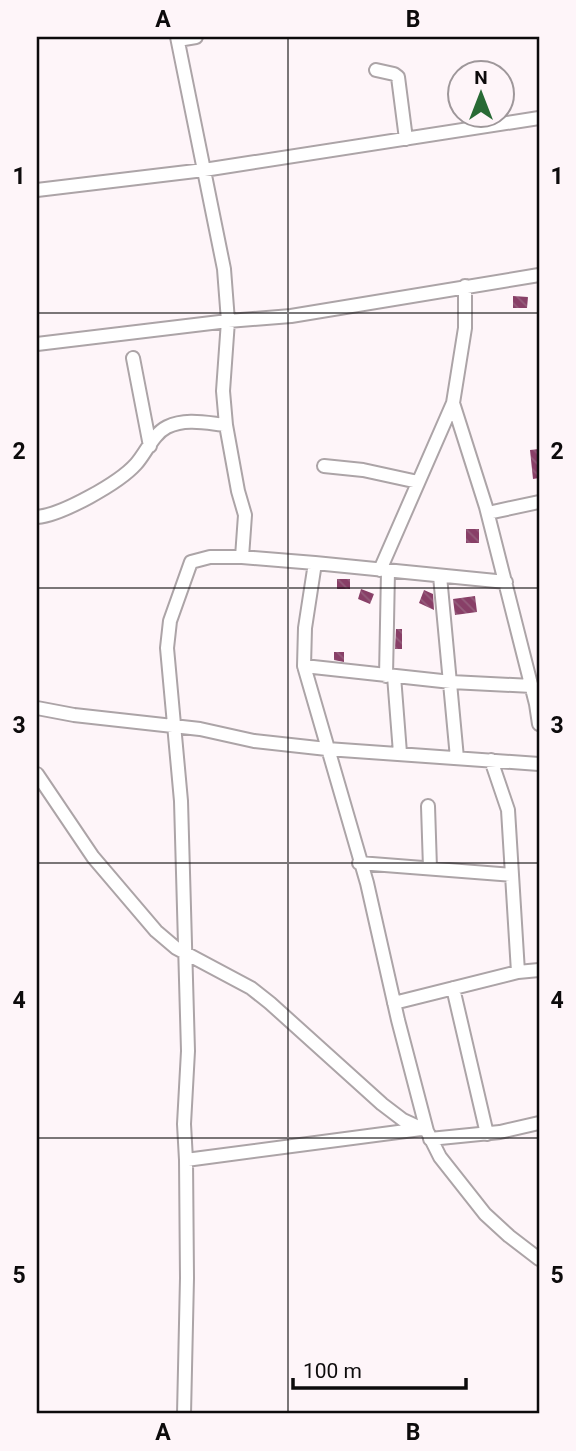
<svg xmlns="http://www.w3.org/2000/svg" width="576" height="1451" viewBox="0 0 576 1451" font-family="Roboto,sans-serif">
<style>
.building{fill:url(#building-back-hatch)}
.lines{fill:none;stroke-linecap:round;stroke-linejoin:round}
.street-casing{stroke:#aca4a7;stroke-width:16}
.street{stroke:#fff;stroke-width:12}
.grid{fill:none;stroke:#0d0b0c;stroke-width:2;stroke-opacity:0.55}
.neatline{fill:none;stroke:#0d0b0c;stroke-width:2.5}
.grid-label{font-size:23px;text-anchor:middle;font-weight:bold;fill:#0d0b0c}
</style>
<defs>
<pattern id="building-back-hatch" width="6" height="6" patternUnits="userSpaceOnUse" patternTransform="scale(1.75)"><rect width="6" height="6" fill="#883f67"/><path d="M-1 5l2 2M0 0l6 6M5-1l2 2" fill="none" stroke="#945d7b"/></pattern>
</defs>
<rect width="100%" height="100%" fill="#fef5f9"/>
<path class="building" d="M 513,296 L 528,297 L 527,308 L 513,308 Z
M 539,449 L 539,478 L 533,479 L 530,450 Z
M 466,529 L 479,529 L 479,543 L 466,543 Z
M 337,579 L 350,579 L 350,589 L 337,589 Z
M 361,589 L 374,594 L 370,604 L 358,599 Z
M 424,590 L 433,594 L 434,610 L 419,603 Z
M 475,596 L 477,612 L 455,615 L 453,599 Z
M 396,629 L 402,629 L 402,649 L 395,649 Z
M 334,652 L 344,652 L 344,662 L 334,660 Z"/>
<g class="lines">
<g class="street-casing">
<path id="street" d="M 177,37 L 224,269 L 228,321 L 223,391 L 226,425 L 238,491 L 245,515 L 242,557 L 315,563 L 305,628 L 304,666 L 367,883 L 398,1020 L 427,1131 L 440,1157 L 485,1214 L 509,1236 L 539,1259
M 178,40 L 196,37
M 376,70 L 394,74 L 398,77 L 406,139
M 37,190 L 204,170 L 539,118
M 37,344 L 228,321 L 291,316 L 539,275
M 133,358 L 150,446
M 453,403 L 486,507 L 536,704 L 539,724
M 324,466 L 363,470 L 418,482
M 488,513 L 539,502
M 37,517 C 62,515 119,483 136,464 C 146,453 153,434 167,427 C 186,418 206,423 226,425
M 315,563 L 506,582
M 380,570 L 453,403 L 465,328 L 465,286
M 440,576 L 457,758
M 304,666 L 451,682 L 532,686
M 386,676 L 388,571
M 394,676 L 400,753
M 37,708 L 74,715 L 200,729 L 254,741 L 327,749 L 539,764
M 491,760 L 508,810 L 518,972
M 37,774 L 93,857 L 156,931 L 176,948 L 251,988 L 270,1003 L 382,1104 L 403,1120 L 427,1131
M 428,806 L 430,868
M 359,863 L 512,875
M 453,988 L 487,1134
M 394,1003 L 518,972 L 539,970
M 430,1139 L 500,1132 L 539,1123
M 186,1160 L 421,1129
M 184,1414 L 187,1278 L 186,1160 L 184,1124 L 188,1051 L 181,801 L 167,648 L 170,621 L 191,562 L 210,557 L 242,557"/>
</g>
<use href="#street" class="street"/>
</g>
<path class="grid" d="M 288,37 L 288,1414M 37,313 L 539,313M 37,588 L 539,588M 37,863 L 539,863M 37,1138 L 539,1138"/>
<rect width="576" height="1451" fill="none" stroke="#fef5f9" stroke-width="77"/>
<g transform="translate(481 94)"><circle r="33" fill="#fef5f9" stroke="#9e979a" stroke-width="2"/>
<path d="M0-5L12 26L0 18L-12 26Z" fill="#286a35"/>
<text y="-10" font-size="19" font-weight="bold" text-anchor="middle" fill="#0d0b0c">N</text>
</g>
<path d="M293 1378v10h173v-10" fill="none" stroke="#0d0b0c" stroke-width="3.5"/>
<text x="303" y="1378" font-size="21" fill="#0d0b0c" stroke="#fef5f9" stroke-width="5" paint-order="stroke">100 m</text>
<rect x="38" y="38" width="500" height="1374" class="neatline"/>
<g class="grid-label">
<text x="163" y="27">A</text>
<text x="413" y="27">B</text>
<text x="19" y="184">1</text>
<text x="557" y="184">1</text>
<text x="19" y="459">2</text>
<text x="557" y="459">2</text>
<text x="19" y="733">3</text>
<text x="557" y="733">3</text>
<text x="19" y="1008">4</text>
<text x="557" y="1008">4</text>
<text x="19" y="1283">5</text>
<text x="557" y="1283">5</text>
<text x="163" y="1440">A</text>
<text x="413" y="1440">B</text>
</g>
</svg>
